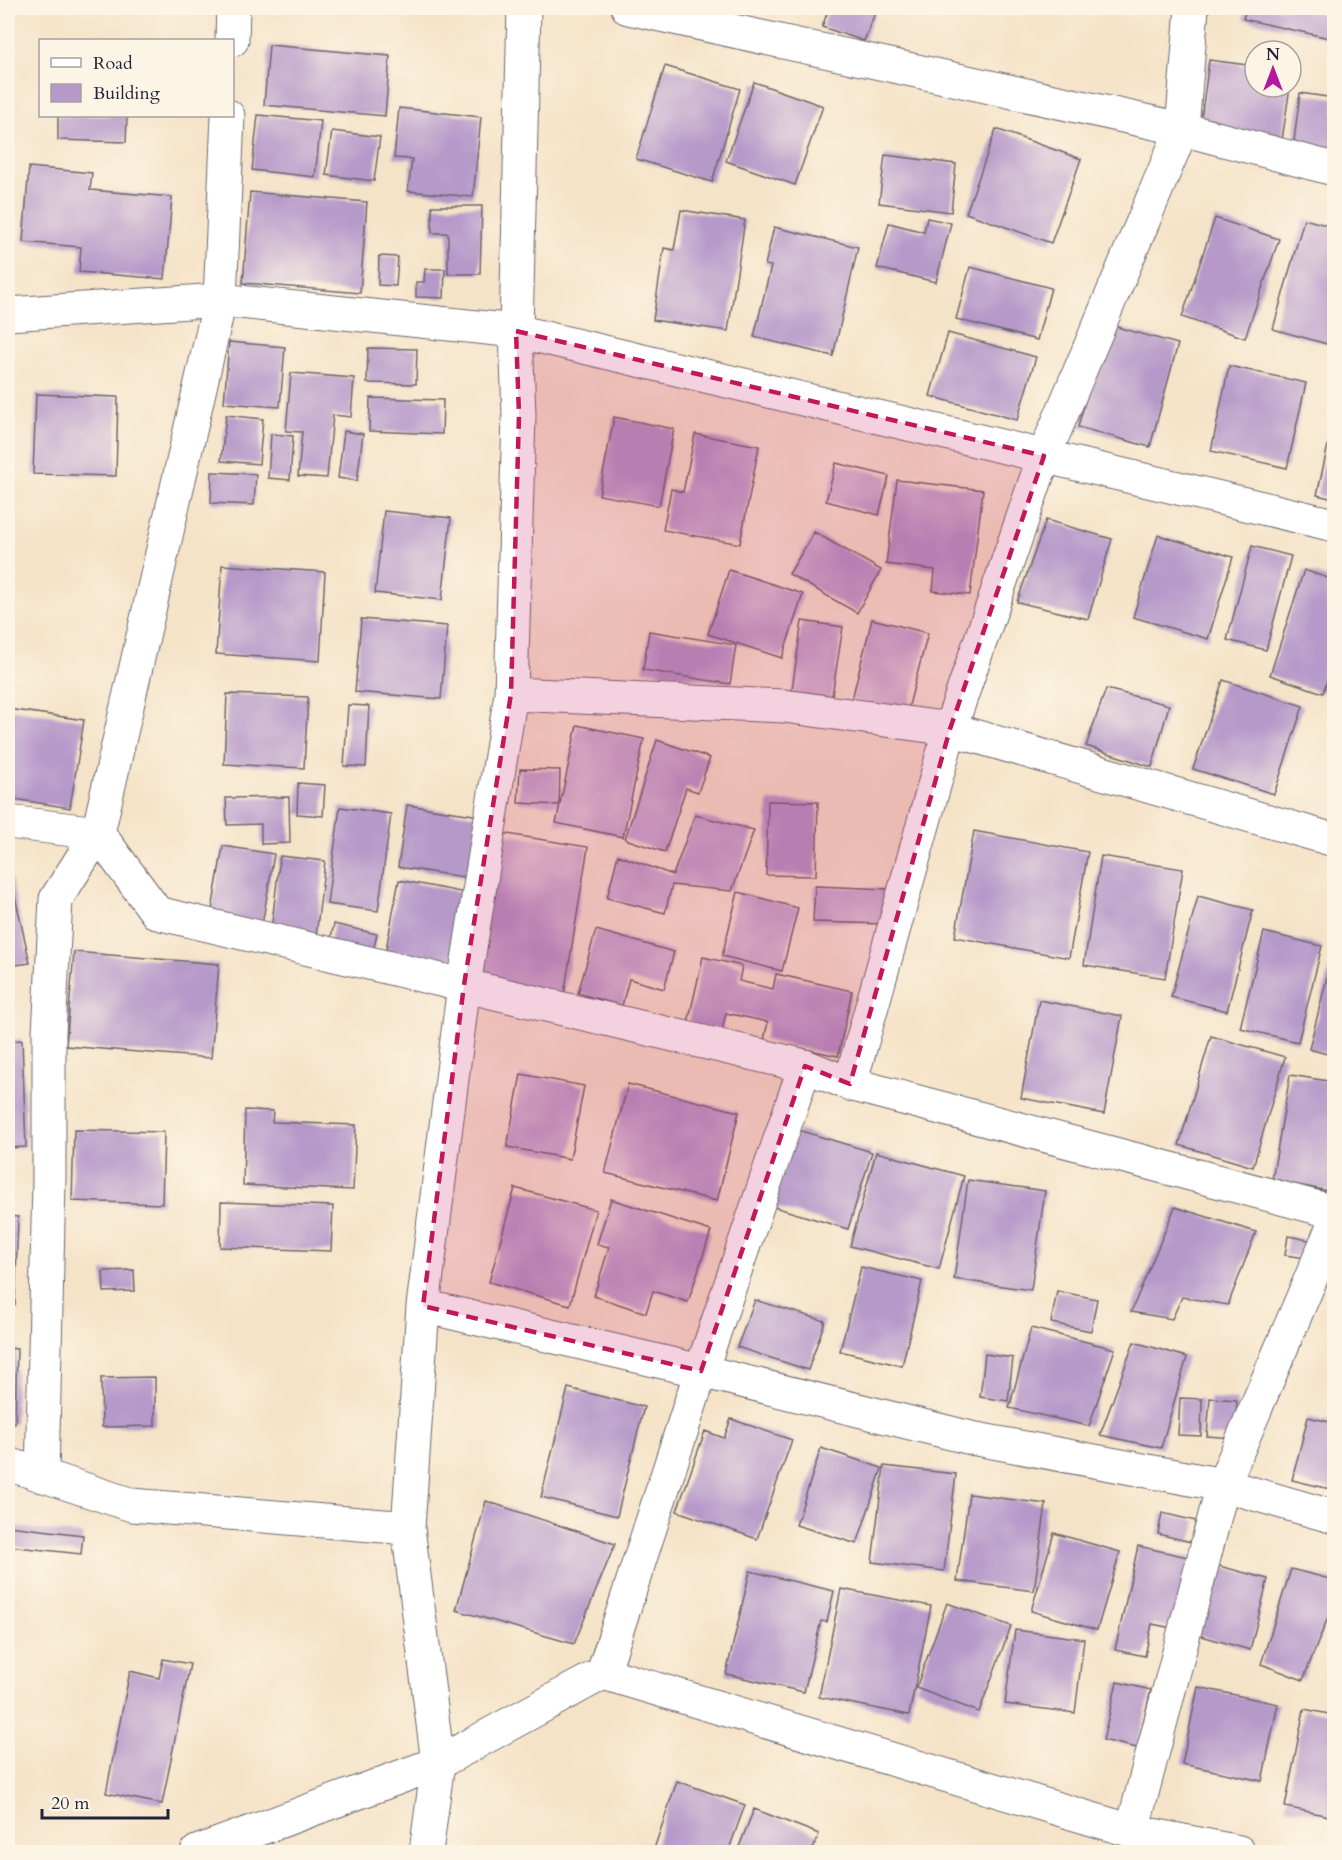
<svg xmlns="http://www.w3.org/2000/svg" width="1342" height="1860" viewBox="0 0 1342 1860" font-family="Cardo,serif">
<style>
.building{fill:#b698c9}
.lines{fill:none;stroke-linecap:round;stroke-linejoin:round}
.street-casing{stroke:#6c666c;stroke-width:35}
.street{stroke:#fff;stroke-width:33}
.marked{fill:#c2185b;fill-opacity:0.2;stroke:#c2185b;stroke-width:4.5;stroke-dasharray:12 8;stroke-linejoin:round}
</style>
<rect width="100%" height="100%" fill="#fcf5e5"/>
<filter id="ink" filterUnits="userSpaceOnUse"><feTurbulence type="fractalNoise" baseFrequency=".0167" numOctaves="2"/><feDisplacementMap in="SourceGraphic" scale="12" xChannelSelector="R" yChannelSelector="G"/><feConvolveMatrix kernelMatrix="1 2 1 2 8 2 1 2 1" color-interpolation-filters="sRGB"/></filter>
<filter id="wash" filterUnits="userSpaceOnUse"><feTurbulence type="fractalNoise" baseFrequency=".008" numOctaves="4" result="noise"/><feDisplacementMap in="SourceGraphic" scale="24" xChannelSelector="R" yChannelSelector="G"/><feGaussianBlur stdDeviation="1.35" result="paint"/><feColorMatrix in="noise" values="0 0 0 0 0 0 0 0 0 0 0 0 0 0 0 0 0 1.4 0 .05"/><feComposite in="paint" operator="in"/></filter>
<g filter="url(#wash)">
<rect width="100%" height="100%" fill="#f5e3c8"/>
<g id="blocks">
<path class="building" d="M 829,8 L 877,8 L 864,41 L 822,27 Z
M 1246,8 L 1334,8 L 1334,39 L 1243,19 Z
M 269,45 L 390,56 L 385,116 L 264,105 Z
M 1209,60 L 1255,66 L 1255,87 L 1290,87 L 1282,140 L 1200,128 Z
M 665,66 L 740,89 L 712,182 L 636,159 Z
M 754,82 L 823,106 L 795,185 L 726,161 Z
M 1300,93 L 1334,98 L 1334,162 L 1292,157 Z
M 399,108 L 481,117 L 473,197 L 408,191 L 412,159 L 394,158 Z
M 258,115 L 321,121 L 315,177 L 252,170 Z
M 58,116 L 127,116 L 126,142 L 58,140 Z
M 996,129 L 1081,159 L 1051,243 L 966,213 Z
M 332,131 L 380,137 L 374,181 L 326,175 Z
M 885,155 L 956,164 L 951,212 L 879,203 Z
M 29,167 L 92,173 L 90,190 L 172,197 L 165,279 L 79,272 L 81,247 L 23,242 Z
M 250,192 L 367,202 L 360,293 L 243,283 Z
M 432,206 L 482,206 L 480,274 L 448,274 L 448,233 L 432,233 Z
M 681,210 L 745,220 L 728,331 L 653,320 L 664,248 L 674,250 Z
M 927,218 L 951,223 L 936,282 L 877,268 L 889,223 L 924,232 Z
M 1215,218 L 1279,239 L 1245,338 L 1182,317 Z
M 1304,219 L 1334,227 L 1334,346 L 1273,329 Z
M 774,227 L 858,247 L 833,356 L 754,337 L 771,266 L 765,265 Z
M 379,256 L 398,257 L 396,286 L 378,285 Z
M 970,267 L 1051,288 L 1037,340 L 956,319 Z
M 425,269 L 445,269 L 444,298 L 416,297 L 416,282 L 424,282 Z
M 1106,324 L 1178,344 L 1150,447 L 1078,427 Z
M 948,333 L 1036,357 L 1017,420 L 930,396 Z
M 229,342 L 285,347 L 280,407 L 224,403 Z
M 368,348 L 417,349 L 416,384 L 367,383 Z
M 1229,366 L 1306,383 L 1287,468 L 1211,451 Z
M 291,373 L 354,378 L 351,417 L 333,415 L 327,478 L 298,476 L 302,432 L 286,431 Z
M 36,394 L 118,397 L 116,476 L 33,474 Z
M 370,398 L 443,400 L 442,434 L 369,431 Z
M 226,415 L 263,419 L 259,464 L 221,461 Z
M 614,417 L 674,429 L 659,506 L 599,495 Z
M 1334,418 L 1334,499 L 1317,495 Z
M 344,431 L 363,434 L 357,481 L 338,478 Z
M 271,434 L 293,436 L 290,480 L 268,478 Z
M 695,434 L 759,446 L 740,544 L 663,530 L 671,489 L 683,492 Z
M 836,463 L 889,476 L 879,515 L 826,501 Z
M 212,472 L 256,474 L 254,505 L 211,503 Z
M 897,480 L 983,490 L 970,595 L 933,591 L 935,570 L 886,564 Z
M 384,511 L 451,518 L 442,600 L 375,593 Z
M 1046,520 L 1112,539 L 1088,619 L 1017,602 Z
M 814,532 L 881,570 L 857,613 L 789,574 Z
M 1158,535 L 1233,557 L 1208,639 L 1133,617 Z
M 1252,546 L 1291,556 L 1266,650 L 1227,640 Z
M 222,565 L 325,572 L 320,661 L 216,654 Z
M 729,570 L 803,594 L 782,658 L 708,634 Z
M 1304,570 L 1334,580 L 1334,657 L 1323,693 L 1270,675 Z
M 361,619 L 447,626 L 441,699 L 355,692 Z
M 872,619 L 928,633 L 907,713 L 852,699 Z
M 802,621 L 843,627 L 831,702 L 791,696 Z
M 649,631 L 736,645 L 730,684 L 643,670 Z
M 1223,680 L 1303,706 L 1274,794 L 1193,769 Z
M 1106,689 L 1169,705 L 1152,767 L 1086,746 Z
M 227,694 L 308,697 L 304,768 L 224,764 Z
M 348,705 L 369,706 L 366,767 L 344,766 Z
M 8,709 L 84,720 L 70,808 L 8,798 Z
M 577,725 L 644,739 L 623,837 L 556,823 Z
M 657,740 L 710,758 L 698,792 L 686,788 L 665,852 L 625,839 Z
M 520,769 L 560,770 L 559,805 L 518,803 Z
M 298,783 L 325,785 L 323,816 L 297,814 Z
M 289,797 L 290,843 L 261,844 L 261,824 L 227,825 L 226,798 Z
M 768,801 L 818,802 L 816,876 L 766,875 Z
M 407,805 L 480,816 L 470,878 L 398,867 Z
M 340,807 L 391,814 L 378,911 L 327,904 Z
M 695,815 L 754,830 L 732,891 L 672,885 L 665,913 L 607,898 L 618,855 L 673,875 Z
M 974,831 L 1088,852 L 1069,958 L 955,937 Z
M 495,832 L 588,847 L 564,995 L 470,980 Z
M 223,846 L 274,854 L 262,925 L 211,916 Z
M 280,856 L 325,861 L 316,936 L 271,931 Z
M 1101,856 L 1183,869 L 1165,978 L 1084,965 Z
M 8,865 L 30,963 L 8,966 Z
M 399,880 L 471,894 L 457,969 L 385,955 Z
M 815,886 L 889,889 L 887,924 L 813,922 Z
M 738,892 L 798,908 L 782,971 L 722,956 Z
M 1198,896 L 1253,910 L 1227,1011 L 1171,997 Z
M 334,924 L 377,934 L 372,956 L 329,946 Z
M 596,930 L 674,952 L 664,989 L 629,979 L 622,1006 L 578,993 Z
M 1264,932 L 1322,946 L 1298,1042 L 1240,1028 Z
M 1334,950 L 1334,1056 L 1309,1049 Z
M 74,952 L 219,964 L 211,1058 L 66,1046 Z
M 703,957 L 742,966 L 739,981 L 773,989 L 776,974 L 852,991 L 838,1056 L 764,1040 L 768,1022 L 726,1013 L 722,1030 L 688,1023 Z
M 1039,1000 L 1122,1016 L 1104,1114 L 1021,1098 Z
M 1211,1036 L 1285,1057 L 1253,1167 L 1179,1145 Z
M 22,1040 L 26,1147 L 8,1148 L 8,1041 Z
M 521,1074 L 584,1086 L 570,1159 L 507,1147 Z
M 1290,1075 L 1334,1082 L 1334,1192 L 1272,1180 Z
M 628,1084 L 739,1112 L 717,1201 L 605,1173 Z
M 245,1110 L 273,1111 L 272,1122 L 356,1125 L 353,1190 L 243,1185 Z
M 74,1130 L 164,1132 L 162,1204 L 72,1201 Z
M 798,1130 L 872,1152 L 848,1229 L 771,1206 Z
M 876,1152 L 964,1176 L 939,1269 L 850,1246 Z
M 968,1180 L 1045,1191 L 1031,1290 L 954,1279 Z
M 515,1188 L 596,1210 L 570,1305 L 489,1282 Z
M 611,1199 L 711,1231 L 688,1302 L 653,1291 L 646,1313 L 594,1296 L 609,1247 L 597,1244 Z
M 221,1202 L 333,1206 L 331,1251 L 220,1247 Z
M 1175,1207 L 1256,1232 L 1228,1305 L 1182,1297 L 1172,1319 L 1131,1312 Z
M 8,1216 L 18,1217 L 15,1305 L 8,1304 Z
M 1288,1236 L 1309,1240 L 1306,1258 L 1285,1255 Z
M 861,1267 L 922,1281 L 902,1366 L 840,1351 Z
M 134,1270 L 135,1291 L 104,1292 L 103,1271 Z
M 1057,1291 L 1097,1299 L 1091,1331 L 1051,1323 Z
M 755,1300 L 825,1321 L 808,1370 L 737,1347 Z
M 1031,1328 L 1115,1349 L 1089,1426 L 1009,1408 Z
M 1134,1342 L 1187,1357 L 1161,1448 L 1100,1435 Z
M 8,1348 L 17,1349 L 15,1424 L 8,1424 Z
M 985,1354 L 1013,1358 L 1008,1401 L 980,1397 Z
M 155,1377 L 155,1426 L 102,1427 L 101,1378 Z
M 568,1388 L 644,1407 L 617,1516 L 541,1497 Z
M 1180,1398 L 1202,1399 L 1201,1436 L 1178,1435 Z
M 1210,1398 L 1237,1400 L 1234,1438 L 1207,1436 Z
M 1308,1417 L 1334,1423 L 1334,1490 L 1292,1480 Z
M 731,1419 L 792,1440 L 757,1539 L 677,1511 L 705,1431 L 724,1438 Z
M 821,1448 L 882,1468 L 857,1544 L 796,1525 Z
M 884,1466 L 956,1474 L 944,1571 L 872,1562 Z
M 969,1494 L 1046,1504 L 1034,1591 L 957,1581 Z
M 486,1501 L 615,1544 L 574,1644 L 456,1610 Z
M 1162,1513 L 1196,1521 L 1191,1542 L 1158,1534 Z
M 8,1526 L 83,1535 L 81,1554 L 8,1546 Z
M 1054,1533 L 1120,1552 L 1097,1630 L 1031,1611 Z
M 1138,1546 L 1192,1558 L 1177,1629 L 1152,1624 L 1145,1656 L 1115,1650 Z
M 1208,1563 L 1268,1579 L 1250,1650 L 1181,1630 Z
M 1291,1569 L 1334,1580 L 1334,1602 L 1303,1680 L 1261,1664 Z
M 750,1571 L 834,1591 L 827,1622 L 821,1621 L 804,1692 L 726,1674 Z
M 841,1589 L 931,1606 L 909,1715 L 819,1697 Z
M 947,1603 L 1011,1626 L 979,1712 L 916,1688 Z
M 1015,1630 L 1084,1639 L 1075,1713 L 1005,1704 Z
M 163,1659 L 190,1664 L 162,1804 L 106,1793 L 130,1671 L 159,1678 Z
M 1117,1682 L 1151,1690 L 1137,1748 L 1103,1740 Z
M 1198,1687 L 1278,1704 L 1262,1781 L 1182,1764 Z
M 1304,1709 L 1334,1715 L 1334,1817 L 1285,1807 Z
M 677,1781 L 745,1805 L 728,1852 L 653,1852 Z
M 754,1809 L 819,1834 L 812,1852 L 737,1852 Z"/>
</g>
</g>
<g filter="url(#ink)">
<use href="#blocks" fill-opacity="0" stroke="#6c666c" stroke-width="1.5"/>
<g class="lines">
<g class="street-casing">
<path id="street" d="M 628,8 L 1182,129 L 1334,169
M 232,40 L 233,8
M 228,116 L 220,300 L 98,833 L 157,913 L 805,1066 L 850,1084 L 1334,1212
M 8,314 L 220,300 L 516,331 L 1334,525
M 511,694 L 784,706 L 950,729 L 1334,840
M 8,822 L 98,833 L 56,899 L 49,1033 L 49,1180 L 42,1476
M 850,1084 L 950,729 L 1044,456 L 1182,129 L 1192,8
M 423,1306 L 701,1371 L 971,1438 L 1223,1485 L 1334,1517
M 8,1464 L 132,1505 L 408,1528
M 603,1673 L 701,1371 L 805,1066
M 1132,1831 L 1223,1485 L 1334,1224
M 197,1852 L 438,1763 L 603,1673 L 1132,1831 L 1239,1852
M 426,1852 L 438,1763 L 408,1528 L 423,1306 L 464,985 L 511,694 L 519,415 L 516,331 L 524,8"/>
</g>
<use href="#street" class="street"/>
</g>
</g>
<path class="marked" d="M 516,331 L 1044,456 L 950,729 L 850,1084 L 805,1066 L 701,1371 L 423,1306 L 464,985 L 511,694 L 519,415 Z"/>
<rect width="1342" height="1860" fill="none" stroke="#fcf5e5" stroke-width="30"/>
<rect x="39" y="39" width="195" height="78" fill="#fcf5e5" stroke="#a5a1a1" stroke-width="1.5"/>
<rect x="51" y="58" width="30" height="9" fill="#ffffff" stroke="#a5a1a1" stroke-width="1.5"/>
<text x="93" y="69" font-size="18" fill="#22223b">Road</text>
<rect x="51" y="84" width="30" height="18" fill="#b698c9" stroke="#a5a1a1" stroke-width="1.5"/>
<text x="93" y="99" font-size="18" fill="#22223b">Building</text>
<g transform="translate(1273 69)"><circle r="28" fill="#fcf5e5" stroke="#a5a1a1" stroke-width="1.5"/>
<path d="M0-4.5L10 22L0 15L-10 22Z" fill="#b5179e"/>
<text y="-9" font-size="16" font-weight="bold" text-anchor="middle" fill="#22223b">N</text>
</g>
<path d="M42 1809v9h126v-9" fill="none" stroke="#22223b" stroke-width="3"/>
<text x="51" y="1809" font-size="18" fill="#22223b" stroke="#fcf5e5" stroke-width="4.5" paint-order="stroke">20 m</text>
</svg>
